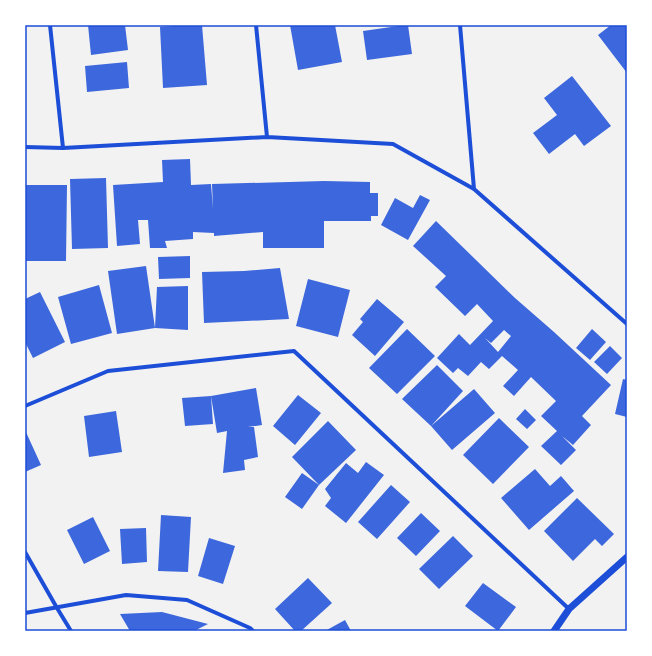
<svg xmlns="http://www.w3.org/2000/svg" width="652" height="656" viewBox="0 0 652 656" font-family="Signika,sans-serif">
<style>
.building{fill:#3d67dc;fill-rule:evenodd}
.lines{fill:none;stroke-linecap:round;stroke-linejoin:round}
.minor{stroke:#1d4ed8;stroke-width:4}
.tertiary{stroke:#1d4ed8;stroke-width:7}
.neatline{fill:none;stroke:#1d4ed8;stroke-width:1.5}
</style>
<rect width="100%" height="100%" fill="#f2f2f2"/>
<path class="building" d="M 88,25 L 125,25 L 128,50 L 91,55 Z
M 187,25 L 202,25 L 207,85 L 163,88 L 160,27 Z
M 290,25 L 335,25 L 342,62 L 298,70 Z
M 405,25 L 408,25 L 412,54 L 367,60 L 363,31 Z
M 611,25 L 627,25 L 627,73 L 598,35 Z
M 127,62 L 129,88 L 87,92 L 85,66 Z
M 572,76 L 611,126 L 584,146 L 575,134 L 549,154 L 533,133 L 557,115 L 544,98 Z
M 190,159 L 191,185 L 211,184 L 213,209 L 212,184 L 324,181 L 370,182 L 370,193 L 378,193 L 378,216 L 371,216 L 371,221 L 324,221 L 324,248 L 263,248 L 263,232 L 214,236 L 214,233 L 193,232 L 193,239 L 165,241 L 167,248 L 150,248 L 148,220 L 138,220 L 140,244 L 117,246 L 113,185 L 163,182 L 162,160 Z
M 106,178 L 108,248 L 72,249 L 70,179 Z
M 25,185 L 67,185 L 66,261 L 25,261 Z
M 420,195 L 430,200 L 408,240 L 381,225 L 395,198 L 413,208 Z
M 436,221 L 515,298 L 554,332 L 611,385 L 582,416 L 591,425 L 573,445 L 562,436 L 576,450 L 561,465 L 541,446 L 557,431 L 541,416 L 556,401 L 531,377 L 514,396 L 503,386 L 518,370 L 502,356 L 489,369 L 481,362 L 468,376 L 458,368 L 453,373 L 437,358 L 459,334 L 470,345 L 493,321 L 477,304 L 465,316 L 435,287 L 446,276 L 413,246 ZM 504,330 L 511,336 L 498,352 L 485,338 L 491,343 Z
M 190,256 L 190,278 L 159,279 L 158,257 Z
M 146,266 L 155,328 L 117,334 L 108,271 Z
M 280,268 L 289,319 L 204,323 L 202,272 L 244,271 Z
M 308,279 L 350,290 L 338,337 L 296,326 Z
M 99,285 L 112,333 L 71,344 L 58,297 Z
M 188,286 L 188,330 L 155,328 L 157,287 Z
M 40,292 L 65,342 L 33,358 L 25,342 L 25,299 Z
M 377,299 L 404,322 L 375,356 L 352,335 L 363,322 L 360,319 Z
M 407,329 L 435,356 L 397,394 L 369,368 Z
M 592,329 L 606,342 L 590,360 L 576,348 Z
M 610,346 L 622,358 L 607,374 L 594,362 Z
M 437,365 L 463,391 L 431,426 L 402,399 Z
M 623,379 L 627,380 L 627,417 L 615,414 Z
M 256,388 L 262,425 L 248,427 L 254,427 L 258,457 L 244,460 L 245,470 L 223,473 L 227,431 L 217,433 L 211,396 Z
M 474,389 L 495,413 L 452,450 L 431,426 Z
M 298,395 L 321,413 L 295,445 L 273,426 Z
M 211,396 L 213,424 L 185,426 L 182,398 Z
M 525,409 L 536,420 L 527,429 L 516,419 Z
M 116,411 L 122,452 L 89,457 L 84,416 Z
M 499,418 L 529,447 L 493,484 L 463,455 Z
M 328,421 L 356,450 L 319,485 L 292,457 Z
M 25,430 L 41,465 L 25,472 Z
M 366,462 L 384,475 L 346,523 L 325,506 L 331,498 L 325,489 L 346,463 L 358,473 Z
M 535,469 L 550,486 L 561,476 L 574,491 L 529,530 L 501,498 Z
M 302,473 L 319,485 L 302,509 L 285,497 Z
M 391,485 L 410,502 L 377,539 L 358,522 Z
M 577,498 L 614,534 L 602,546 L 595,539 L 573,561 L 544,531 Z
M 421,513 L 440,531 L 416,556 L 397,538 Z
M 161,515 L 191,517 L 188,572 L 158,571 Z
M 93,517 L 110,551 L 84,564 L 67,530 Z
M 146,528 L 147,562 L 122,564 L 120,529 Z
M 453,536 L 473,556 L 439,589 L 419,569 Z
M 209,538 L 235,546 L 223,584 L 198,576 Z
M 308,578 L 332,603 L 301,631 L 295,631 L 275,609 Z
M 483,583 L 516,607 L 498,631 L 465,606 Z
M 162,612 L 208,624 L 194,631 L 130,631 L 120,614 Z
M 345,620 L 351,631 L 325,631 Z"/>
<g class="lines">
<path class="minor" d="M 50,25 L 63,148
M 256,25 L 267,137
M 460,25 L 474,189
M 25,147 L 63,148 L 267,137 L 393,144 L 474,189 L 627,324
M 25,406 L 108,371 L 294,351 L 569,609
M 25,552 L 57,608 L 71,631
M 25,613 L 126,595 L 187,600 L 250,628 L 253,631"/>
<path class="tertiary" d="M 554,631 L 569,609 L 627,557"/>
</g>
<rect width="652" height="656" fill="none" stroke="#ffffff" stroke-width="52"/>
<rect x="26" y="26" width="600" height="604" class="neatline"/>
</svg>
